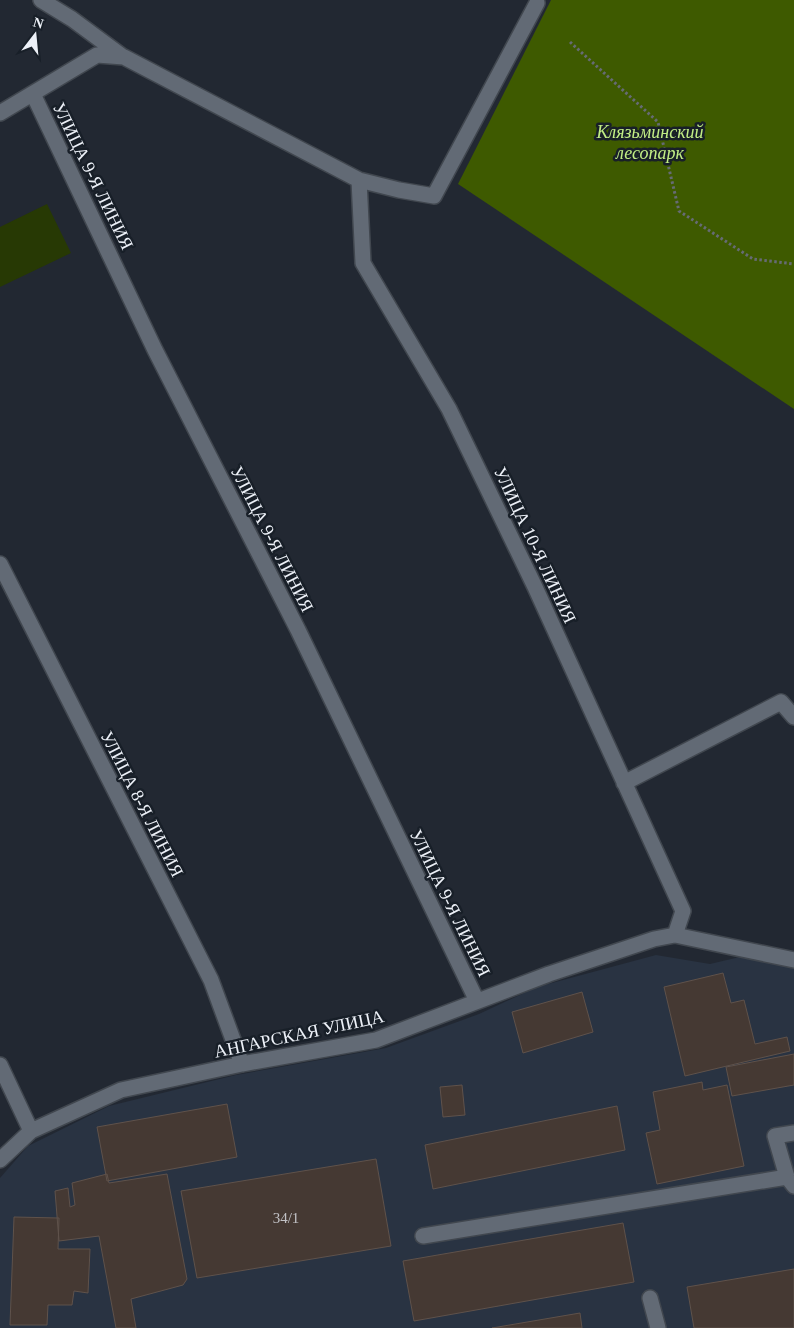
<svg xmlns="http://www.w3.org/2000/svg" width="794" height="1328" viewBox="0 0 794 1328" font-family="'Times New Roman',serif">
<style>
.built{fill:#293342}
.green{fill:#273904}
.forest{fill:#3e5a00}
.building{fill:#453933;stroke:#5f524b}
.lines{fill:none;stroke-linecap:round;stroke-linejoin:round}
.minor-casing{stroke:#41474f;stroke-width:18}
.path{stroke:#666b74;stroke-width:3;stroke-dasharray:2.5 2.5;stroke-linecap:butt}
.minor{stroke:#626a75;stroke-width:15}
.labels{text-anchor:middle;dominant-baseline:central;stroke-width:5;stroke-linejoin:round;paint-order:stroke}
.number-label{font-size:15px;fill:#c2c2c6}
.park-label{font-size:18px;font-style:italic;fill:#c2ee85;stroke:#181f28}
.street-label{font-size:18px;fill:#ecf0f7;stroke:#181f28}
</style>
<rect width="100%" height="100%" fill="#222832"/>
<path class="built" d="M 656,955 L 710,964 L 748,955 L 794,969 L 794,1328 L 0,1328 L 0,1178 L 28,1146 L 109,1106 L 236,1075 L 386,1048 L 479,1014 L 537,987 Z"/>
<path class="green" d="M 47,204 L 71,253 L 0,287 L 0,227 Z"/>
<path class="forest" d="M 551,0 L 794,0 L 794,409 L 458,184 Z"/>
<path class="building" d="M 723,973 L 731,1003 L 744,1000 L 755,1044 L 787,1037 L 790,1051 L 685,1076 L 664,987 Z
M 582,992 L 593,1032 L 523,1053 L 512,1012 Z
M 794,1054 L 794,1085 L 732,1096 L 726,1067 Z
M 702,1082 L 703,1090 L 727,1085 L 744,1166 L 657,1184 L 646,1133 L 660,1130 L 653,1092 Z
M 462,1085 L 465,1115 L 443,1117 L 440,1087 Z
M 227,1104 L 237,1157 L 107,1181 L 97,1127 Z
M 617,1106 L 625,1150 L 433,1189 L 425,1145 Z
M 376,1159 L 391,1246 L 197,1278 L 181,1191 Z
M 107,1174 L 109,1183 L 167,1174 L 187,1279 L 183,1285 L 131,1299 L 136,1328 L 116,1328 L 99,1236 L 59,1241 L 55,1191 L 68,1188 L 70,1207 L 75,1205 L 72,1183 Z
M 14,1217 L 59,1218 L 58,1249 L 90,1249 L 88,1293 L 74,1291 L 72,1305 L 48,1305 L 47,1325 L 10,1325 Z
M 623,1223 L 634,1282 L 414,1321 L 403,1261 Z
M 794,1269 L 794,1328 L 694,1328 L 687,1287 Z
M 580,1313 L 582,1328 L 492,1328 Z"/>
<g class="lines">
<g class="minor-casing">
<path id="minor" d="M 41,0 L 72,19 L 122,56
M 33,94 L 155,350 L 298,630 L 477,1001
M 0,113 L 97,55 L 124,57 L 359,180 L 363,263 L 449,409 L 535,587 L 683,911 L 675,935 L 654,939 L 549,974 L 376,1040 L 242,1064 L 121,1090 L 31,1131 L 0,1160
M 359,180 L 399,190 L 434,196 L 537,3
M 0,564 L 211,980 L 242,1064
M 624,783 L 781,702 L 794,717
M 675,935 L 794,960
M 0,1065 L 31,1131
M 794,1133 L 775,1136 L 787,1177 L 794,1186
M 423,1236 L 787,1177
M 650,1298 L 658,1328"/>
</g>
<path class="path" d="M 570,42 L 658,122 L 679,211 L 753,259 L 794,264"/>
<use href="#minor" class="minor"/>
</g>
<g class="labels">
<g class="number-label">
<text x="286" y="1218">34/1</text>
</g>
<g class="park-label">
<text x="650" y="132">Клязьминский<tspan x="650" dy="21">лесопарк</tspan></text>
</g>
<g class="street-label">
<text transform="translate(93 176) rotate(64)">УЛИЦА 9-Я ЛИНИЯ</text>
<text transform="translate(272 539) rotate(63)">УЛИЦА 9-Я ЛИНИЯ</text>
<text transform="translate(535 545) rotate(65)">УЛИЦА 10-Я ЛИНИЯ</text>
<text transform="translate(142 804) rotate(63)">УЛИЦА 8-Я ЛИНИЯ</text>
<text transform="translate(450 903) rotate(64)">УЛИЦА 9-Я ЛИНИЯ</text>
<text transform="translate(299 1034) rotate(-12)">АНГАРСКАЯ УЛИЦА</text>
</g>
</g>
<g transform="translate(35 35) rotate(16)" stroke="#181f28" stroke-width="4" paint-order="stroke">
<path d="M0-4L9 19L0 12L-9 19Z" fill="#ecf0f7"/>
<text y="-8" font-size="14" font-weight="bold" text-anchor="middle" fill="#ecf0f7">N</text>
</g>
</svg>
